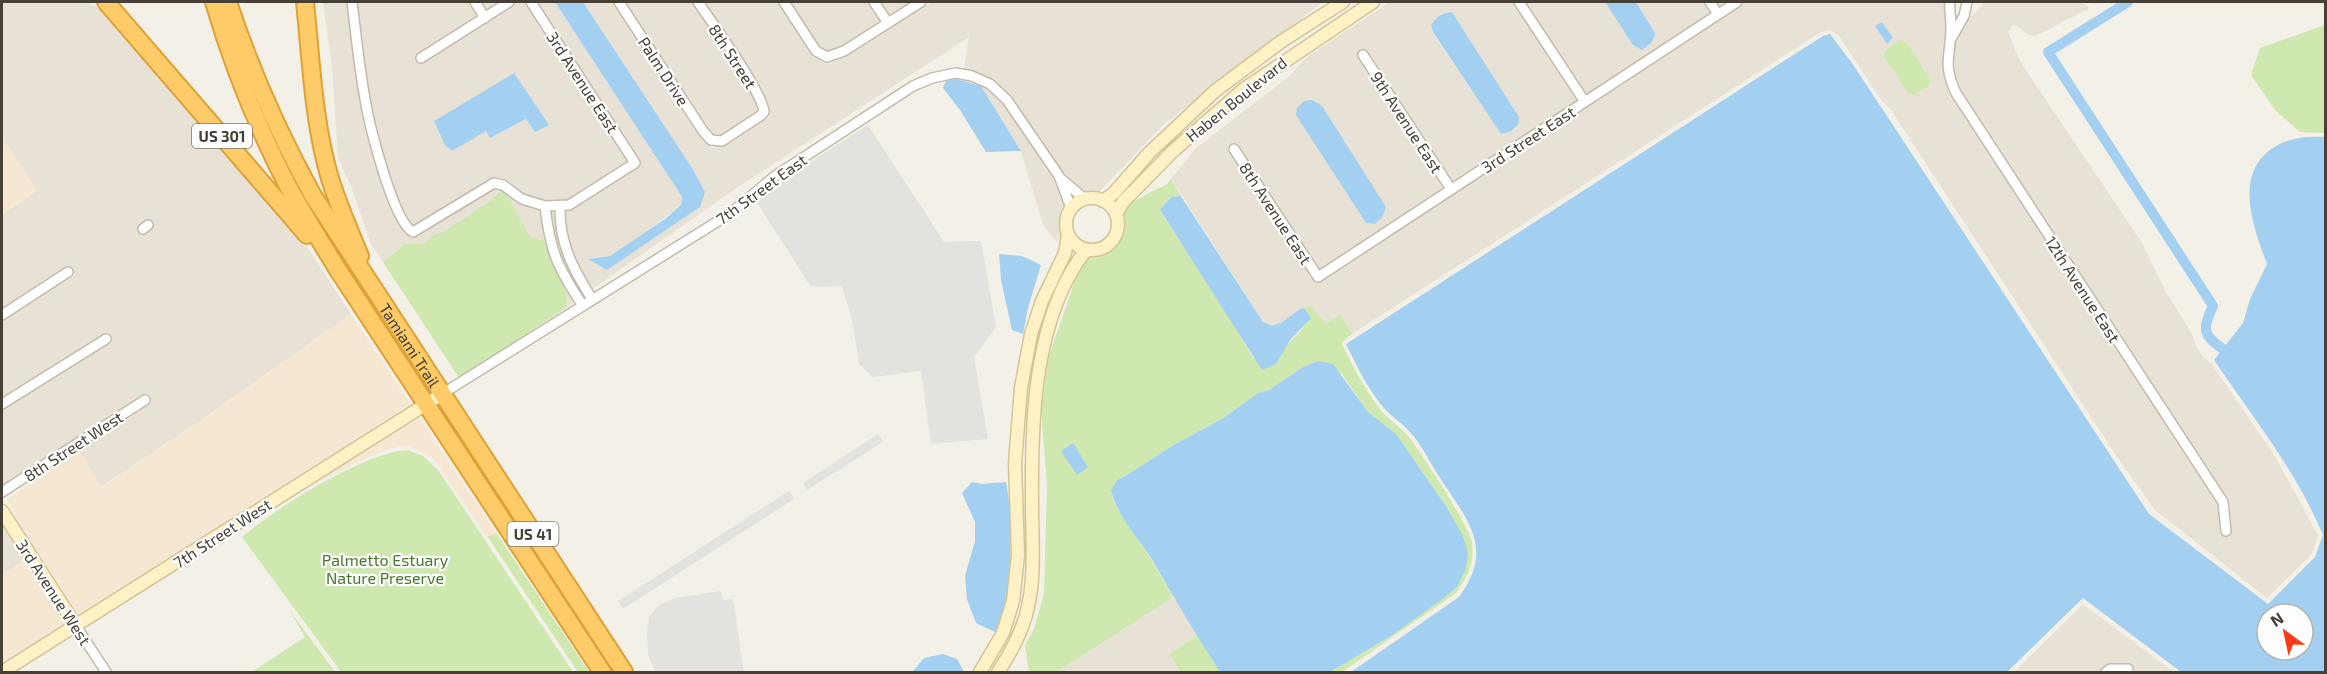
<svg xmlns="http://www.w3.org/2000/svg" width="2327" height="674" viewBox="0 0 2327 674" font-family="'Exo 2',sans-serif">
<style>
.residential{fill:#e7e2d5;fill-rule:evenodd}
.commercial{fill:#f5e7d2}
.green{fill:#cee8af}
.parking{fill:#e4e2df}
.water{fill:#a3d0f0;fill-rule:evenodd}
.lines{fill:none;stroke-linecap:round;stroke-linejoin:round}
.canal{stroke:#a3d0f0;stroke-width:10}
.street-casing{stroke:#c2baac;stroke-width:12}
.secondary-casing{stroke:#d3c497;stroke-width:15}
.highway-casing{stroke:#dda137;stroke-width:20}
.street{stroke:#fff;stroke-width:9}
.secondary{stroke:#fef1c6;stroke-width:12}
.highway{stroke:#fdcc68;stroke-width:16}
.labels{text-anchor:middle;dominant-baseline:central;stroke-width:4.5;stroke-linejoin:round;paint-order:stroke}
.shield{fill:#fff;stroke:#7e7972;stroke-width:1.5}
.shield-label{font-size:15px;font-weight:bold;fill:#464036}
.street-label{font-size:16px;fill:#464036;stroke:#fff}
.park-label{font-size:16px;fill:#477829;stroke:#fff}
</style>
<rect width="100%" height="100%" fill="#f3f0e7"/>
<path class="residential" d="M 2,2 L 86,2 L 113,16 L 300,236 L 351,314 L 201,420 L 101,487 L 78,450 L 152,402 L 147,393 L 2,486 L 2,410 L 113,341 L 107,332 L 2,397 L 2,322 L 75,274 L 69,265 L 2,309 L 2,215 L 37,191 L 2,137 Z
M 323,2 L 555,2 L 682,197 L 681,205 L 630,244 L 610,256 L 594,257 L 607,270 L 705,192 L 692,168 L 583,2 L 613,2 L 705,143 L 712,148 L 725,146 L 734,141 L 769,117 L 770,111 L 758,86 L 703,2 L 778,2 L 812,53 L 823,63 L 830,64 L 847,56 L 932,2 L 1323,2 L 1164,124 L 1097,194 L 1086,194 L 1063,173 L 1010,96 L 992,79 L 964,70 L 969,37 L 735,189 L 567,307 L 566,292 L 530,237 L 508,196 L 491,200 L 425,243 L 405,244 L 383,262 L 370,242 L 351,186 L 338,158 L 332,66 ZM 514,73 L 527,119 L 490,138 L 487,131 Z
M 625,2 L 692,2 L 750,91 L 757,105 L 756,112 L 720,136 L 713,135 Z
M 790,2 L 868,2 L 881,21 L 841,46 L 827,51 L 820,47 Z
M 880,2 L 911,2 L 889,15 Z
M 1390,2 L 1605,2 L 1633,45 L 1642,50 L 1649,45 L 1655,38 L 1655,33 L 1636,2 L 1945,2 L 1954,33 L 1983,5 L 1982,2 L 2080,2 L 2090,8 L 2035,36 L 2028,35 L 2016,25 L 2012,26 L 2008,32 L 2020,61 L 2142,243 L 2166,292 L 2192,334 L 2196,346 L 2202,356 L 2211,363 L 2276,458 L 2318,535 L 2312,554 L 2267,598 L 2155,510 L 2117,457 L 1891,110 L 1881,100 L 1839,36 L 1830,30 L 1821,32 L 1785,55 L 1352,334 L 1340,314 L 1326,324 L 1300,309 L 1282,322 L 1272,326 L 1263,322 L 1171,179 L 1196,148 L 1286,79 L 1308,56 ZM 1452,12 L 1519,117 L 1501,134 L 1433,33 L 1431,25 L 1436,17 L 1442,13 Z
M 981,86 L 988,89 L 1003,103 L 1054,179 L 1065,207 L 1060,221 L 1062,234 L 1057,242 L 1043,225 L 1021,151 Z
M 2,520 L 25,556 L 19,564 L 2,574 Z
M 1173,597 L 1198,635 L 1169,654 L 1181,672 L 1057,672 Z
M 2083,604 L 2174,672 L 2014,672 Z"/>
<path class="commercial" d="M 2,137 L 37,191 L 2,215 Z
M 351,314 L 412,406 L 77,618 L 31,547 L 32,545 L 7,500 L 78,450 L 102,487 L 201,420 Z
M 418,415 L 497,534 L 487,536 L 434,459 L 424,452 L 408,446 L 398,446 L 377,453 L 304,488 Z
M 25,556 L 68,624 L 2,666 L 2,574 L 19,564 Z"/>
<path class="green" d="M 2325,25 L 2325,133 L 2300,132 L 2275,110 L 2251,75 L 2260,48 Z
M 1900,40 L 1907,43 L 1930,79 L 1929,86 L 1914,95 L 1908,93 L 1884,56 L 1885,51 Z
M 1171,179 L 1180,195 L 1176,197 L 1173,196 L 1166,201 L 1160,211 L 1226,312 L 1253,358 L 1276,364 L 1284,349 L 1303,328 L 1307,312 L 1304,308 L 1311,306 L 1326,324 L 1340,314 L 1352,334 L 1343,341 L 1342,344 C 1353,367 1364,388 1379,408 C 1387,419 1400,426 1408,436 C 1421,453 1469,525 1472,543 C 1475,563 1467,578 1456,593 L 1342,672 L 1330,672 L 1391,636 L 1457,587 L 1446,506 L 1396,434 L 1368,412 L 1342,374 L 1318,361 L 1303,367 L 1269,390 L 1258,393 L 1222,419 L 1175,444 L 1127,475 L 1117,480 L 1111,490 L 1114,503 L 1153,562 L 1173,597 L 1057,672 L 1029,672 L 1025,646 L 1034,629 L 1044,594 L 1047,484 L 1041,410 L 1049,356 L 1079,269 L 1089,255 C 1106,256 1119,246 1122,229 C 1124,221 1120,214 1126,207 C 1135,199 1156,190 1167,184 Z
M 502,190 L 508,196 L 530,237 L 544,241 L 566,292 L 567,307 L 459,378 L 383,262 L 405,244 L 425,243 L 434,235 L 444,231 L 491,200 Z
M 407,450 L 423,456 L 438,470 L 573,672 L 341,672 L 242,537 C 276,508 363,453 407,450 Z
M 497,534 L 589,672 L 578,672 L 487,536 Z
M 290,611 L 335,672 L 252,672 L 305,637 Z
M 1198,635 L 1220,672 L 1181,672 L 1169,654 Z"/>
<path class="parking" d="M 868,125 L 944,242 L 981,241 L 996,327 L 974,357 L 988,439 L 931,444 L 921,371 L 873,377 L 859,364 L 853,324 L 842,286 L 811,287 L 754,198 Z
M 878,434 L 883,442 L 807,490 L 803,483 Z
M 789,491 L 794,499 L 623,609 L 618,601 Z
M 721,591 L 723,600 L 733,599 L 744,672 L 655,672 L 648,655 L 647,633 L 649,617 L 659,605 L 675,598 Z"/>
<path class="water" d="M 555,2 L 583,2 L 692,168 L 705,192 L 700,207 L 607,270 L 588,259 L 610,256 L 665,219 L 681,205 L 682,197 Z
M 1605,2 L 1636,2 L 1655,33 C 1655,41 1648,46 1642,50 L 1633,45 Z
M 1452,12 L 1519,117 L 1518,125 L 1511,131 L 1501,134 L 1433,32 L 1431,25 C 1437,16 1441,13 1452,12 Z
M 1882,22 L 1893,38 L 1887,44 L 1875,26 Z
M 1830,34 L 1852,63 L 2149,514 L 2268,604 L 2315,557 L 2323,535 C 2297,472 2252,416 2214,360 L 2243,323 L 2250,299 L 2267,264 C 2253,226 2232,172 2276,146 C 2292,137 2307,136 2325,137 L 2325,672 L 2181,672 L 2083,598 L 2007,672 L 1351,672 L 1459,597 C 1495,548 1468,521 1440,478 C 1430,463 1422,445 1410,432 C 1402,423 1391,416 1383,407 C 1367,388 1357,366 1346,344 L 1787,59 L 1823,36 ZM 2267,614 L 2303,614 L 2303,650 L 2267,650 Z
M 514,73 L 549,125 L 535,132 L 526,119 L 490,138 L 486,131 L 452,151 L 445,145 L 434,121 Z
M 956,79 L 981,86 L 1021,151 L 986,152 L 960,110 L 943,88 L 946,81 Z
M 1312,100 L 1322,106 L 1386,207 L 1383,216 L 1375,224 L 1366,223 L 1296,115 L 1297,108 L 1304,101 Z
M 1180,195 L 1263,322 L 1272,326 L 1282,322 L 1300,309 L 1304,308 L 1311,318 L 1291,339 L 1276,364 L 1262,370 L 1160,210 L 1166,202 L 1173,196 L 1176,197 Z
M 999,254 L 1022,256 L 1041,265 L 1028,308 L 1023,334 L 1012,330 L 1001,280 Z
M 1318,361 L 1333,364 L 1368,412 L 1396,434 L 1446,506 L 1463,536 L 1468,552 L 1466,568 L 1457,587 L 1441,600 L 1391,636 L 1330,672 L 1220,672 C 1197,636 1174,599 1153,561 C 1139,538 1117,517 1111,490 L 1117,480 L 1127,475 L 1175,444 L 1222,419 L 1258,393 L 1269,390 L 1303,367 Z
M 1073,443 L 1088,467 L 1077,475 L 1061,451 Z
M 972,482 L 982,484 L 1006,482 L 1012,520 L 1008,600 L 997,633 L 976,623 L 967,599 L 965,576 L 975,541 L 975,522 L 962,493 Z
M 943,654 L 957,659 L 964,672 L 912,672 L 924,658 Z"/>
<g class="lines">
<path class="canal" d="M 2128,2 L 2048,52 L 2213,306 C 2203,328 2201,334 2223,349"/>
<g class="street-casing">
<path id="street" d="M 352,2 C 356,34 359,66 365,99 C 369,123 393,222 413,232 L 494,183 L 503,185 L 522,199 L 545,206 L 569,205 L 635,163 L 531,2
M 475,2 L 485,18
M 619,2 L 703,131 L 711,140 L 722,141 L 760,116 L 764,112 C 762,91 712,23 698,2
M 784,2 L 816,51 L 827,57 L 844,51 L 921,2
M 874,2 L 888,23
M 1519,2 L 1585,102
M 1710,2 L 1718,14
M 1950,2 C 1949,10 1951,17 1951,26 C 1951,55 1942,64 1956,93 L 2223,502 L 2226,531
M 1952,37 L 1964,16 L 1967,2
M 1363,55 L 1451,189
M 421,58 L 509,2
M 1234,149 L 1318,277 L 1737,2
M 1060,178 L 1085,199
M 545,206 C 550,252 558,268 583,306
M 560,206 C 559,243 573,269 592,299
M 143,229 L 148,225
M 2,315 L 68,272
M 442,394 L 731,213 L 775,176 L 913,86 L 932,78 L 956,73 L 972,76 L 990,84 L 1007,100 L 1059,176 L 1071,208
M 2,404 L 106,339
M 2,492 L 145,400
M 76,626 L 106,672
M 2106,672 L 2110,669 L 2128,669"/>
</g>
<g class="secondary-casing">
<path id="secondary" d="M1066 224a26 26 0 1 1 52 0a26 26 0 1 1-52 0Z
M 1103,201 L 1114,193 L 1149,153 L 1215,91 L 1282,41 L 1343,2
M 1116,214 L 1123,202 L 1173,151 L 1244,89 L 1373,2
M 2,511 L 76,626
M 2,672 L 442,394
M 980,672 L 1003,633 L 1013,601 L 1018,555 L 1015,463 L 1021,388 L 1031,334 L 1042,301 L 1065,253 L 1068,235
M 998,672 C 1010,654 1020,636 1026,615 C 1036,579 1032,542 1032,505 C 1031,423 1033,317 1086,250"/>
</g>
<g class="highway-casing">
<g id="highway">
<path d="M 106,2 L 307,235"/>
<path d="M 214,2 C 233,67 259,131 291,192 C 306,218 322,244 338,270 L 602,672"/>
<path id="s1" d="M 228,2 C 250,69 278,132 312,194 L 624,672"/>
<path d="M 305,2 C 311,58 313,119 329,175 C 337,203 349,229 360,256"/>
</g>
</g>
<use href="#street" class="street"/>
<use href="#secondary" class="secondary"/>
<use href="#highway" class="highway"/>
</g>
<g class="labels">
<g class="shield">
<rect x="192" y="124" width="60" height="24" rx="4.5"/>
<rect x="507.5" y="522" width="51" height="24" rx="4.5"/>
</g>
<g class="shield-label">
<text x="222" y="136">US 301</text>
<text x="533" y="534">US 41</text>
</g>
<g class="street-label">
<text transform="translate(733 56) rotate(57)">8th Street</text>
<text transform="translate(664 71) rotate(57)">Palm Drive</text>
<text transform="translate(583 82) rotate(57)">3rd Avenue East</text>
<text transform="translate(1236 99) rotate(-39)">Haben Boulevard</text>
<text transform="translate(1407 122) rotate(57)">9th Avenue East</text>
<text transform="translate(1528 139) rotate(-33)">3rd Street East</text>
<text transform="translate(761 189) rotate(-36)">7th Street East</text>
<text transform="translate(1276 213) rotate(57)">8th Avenue East</text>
<text transform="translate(2083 289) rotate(57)">12th Avenue East</text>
<text stroke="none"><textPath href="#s1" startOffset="390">Tamiami Trail</textPath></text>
<text transform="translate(73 446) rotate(-33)">8th Street West</text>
<text transform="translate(222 533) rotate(-33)">7th Street West</text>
<text transform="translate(54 592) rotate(57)">3rd Avenue West</text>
</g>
<g class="park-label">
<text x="385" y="559">Palmetto Estuary<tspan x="385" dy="18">Nature Preserve</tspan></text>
</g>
</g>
<rect width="2327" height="674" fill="none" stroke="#464036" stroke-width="6"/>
<g transform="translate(2285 632) rotate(327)"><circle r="28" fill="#ffffff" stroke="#b5b3af" stroke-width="1.5"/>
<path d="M0-4.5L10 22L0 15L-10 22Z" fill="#fa3a18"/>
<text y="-9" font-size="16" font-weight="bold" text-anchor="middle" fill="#464036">N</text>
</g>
</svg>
